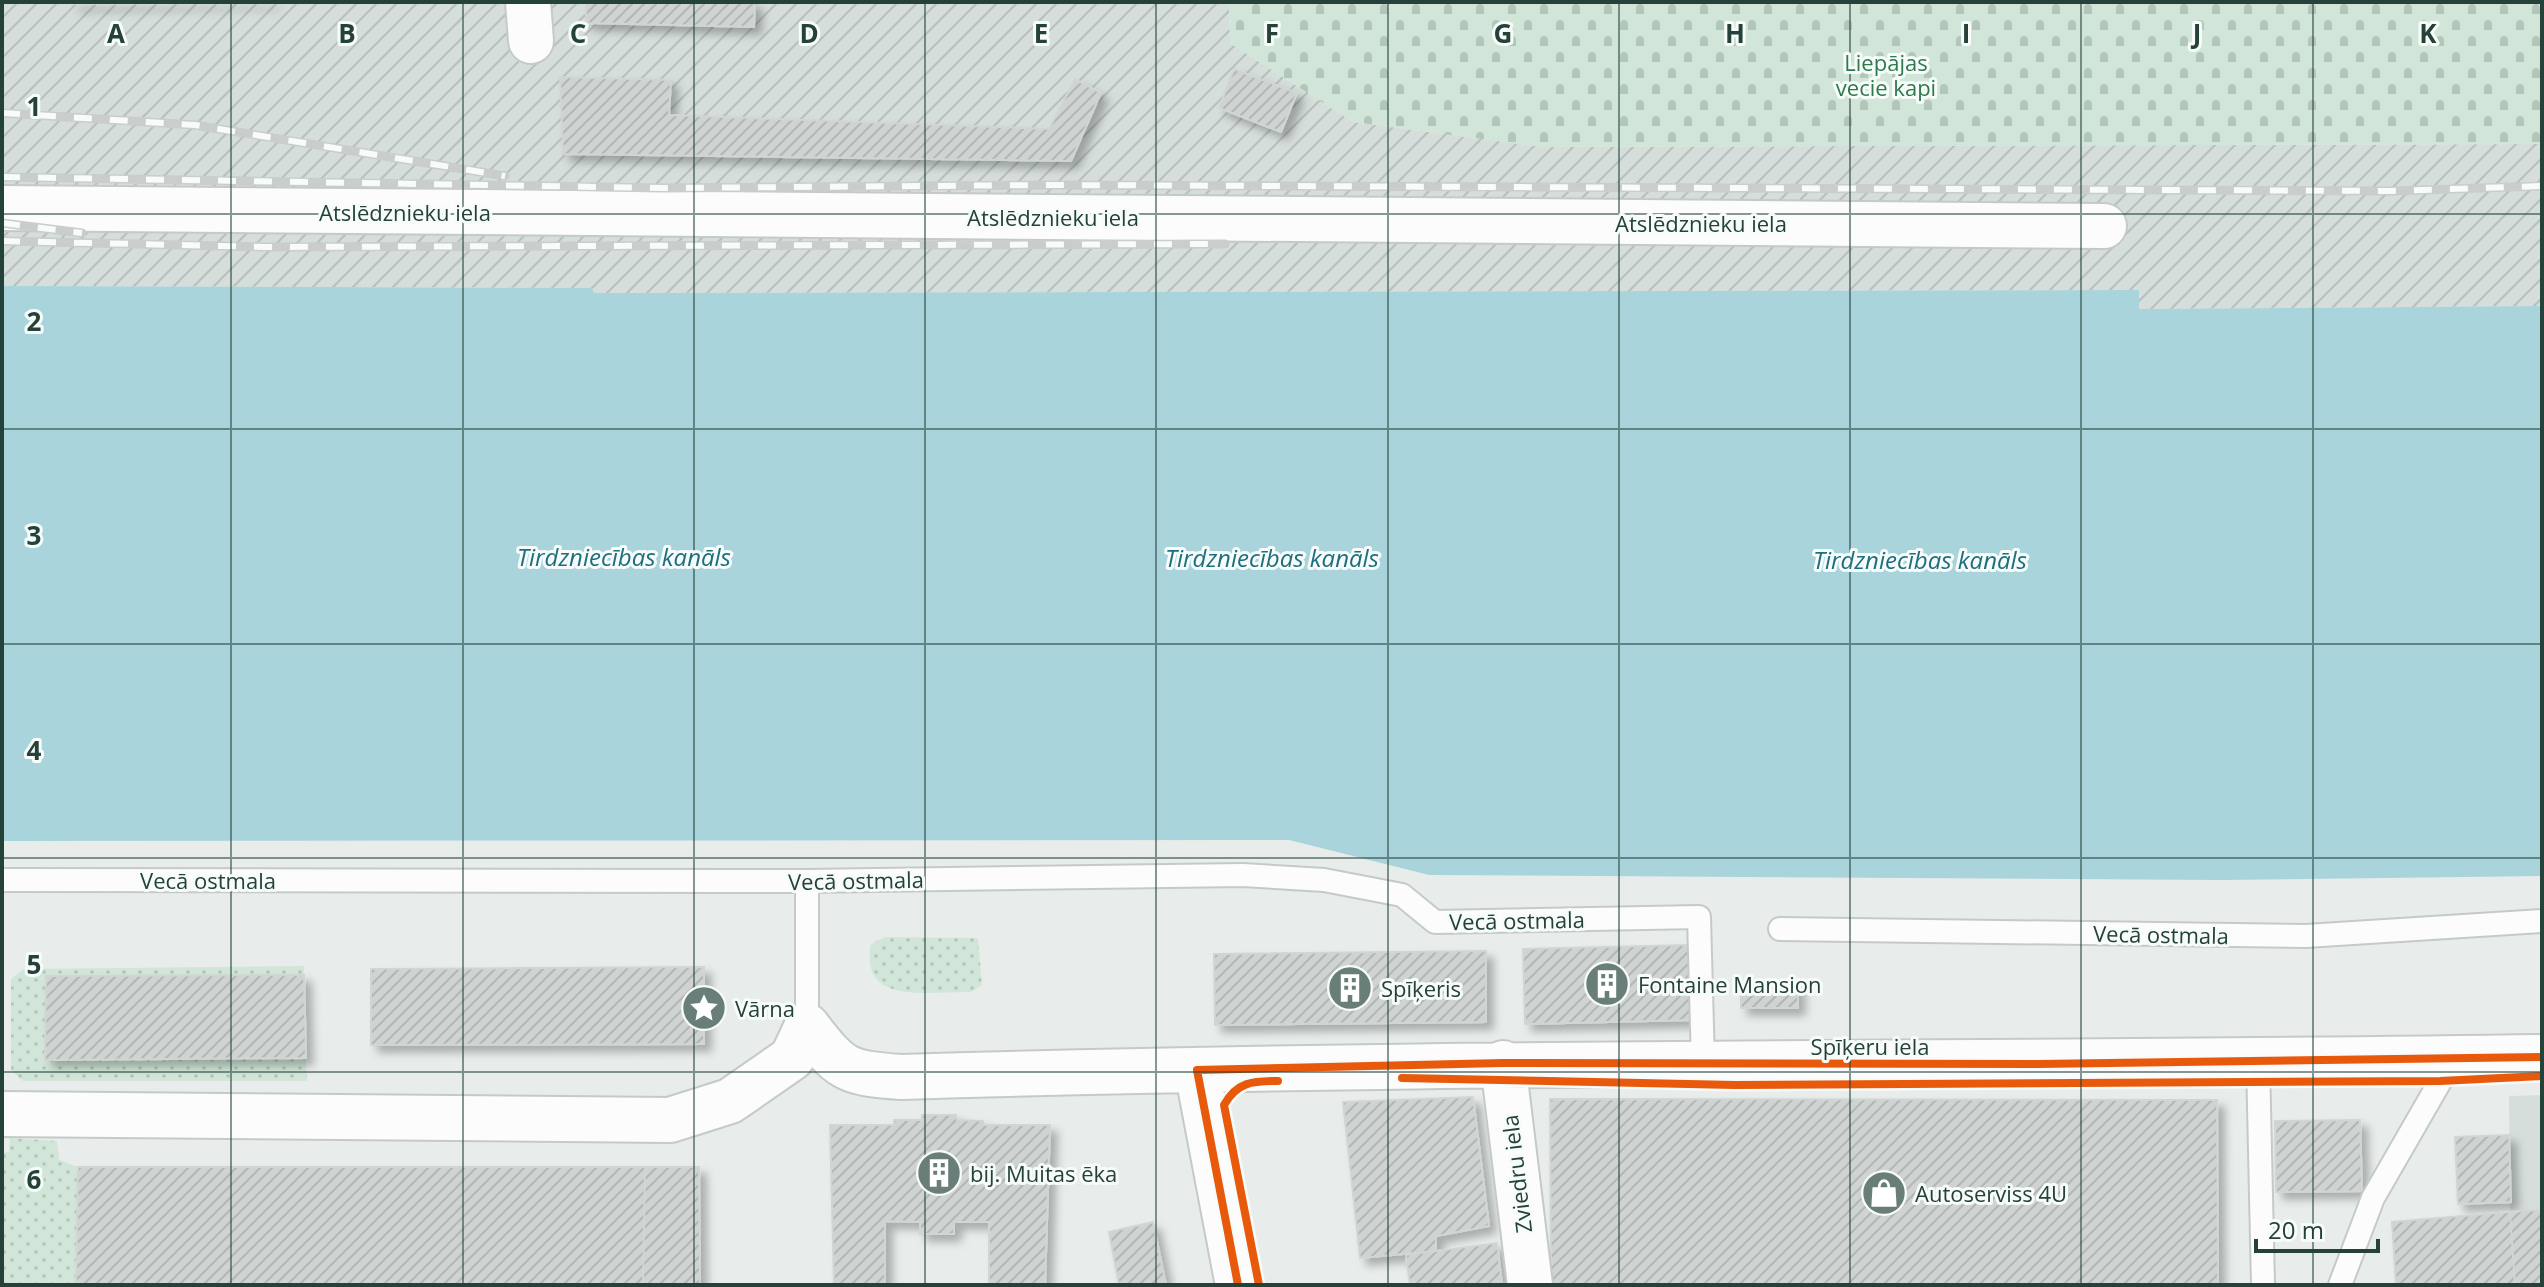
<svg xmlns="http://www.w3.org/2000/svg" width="2544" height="1287" viewBox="0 0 2544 1287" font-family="'Open Sans',sans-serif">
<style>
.built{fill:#d6dedb}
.industrial{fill:url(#industrial-furrows)}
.grass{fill:url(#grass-dots)}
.cemetery{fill:url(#cemetery-stones)}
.water{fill:#a9d4db}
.building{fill:url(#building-hatch);stroke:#d1d6d4;stroke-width:2;filter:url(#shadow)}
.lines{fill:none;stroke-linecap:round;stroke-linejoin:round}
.service-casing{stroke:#c5cac8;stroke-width:26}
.minor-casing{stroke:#c5cac8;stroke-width:48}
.service{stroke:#fcfcfc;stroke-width:22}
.minor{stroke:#fcfcfc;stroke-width:44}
.rail-casing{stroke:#c9cdcc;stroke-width:9}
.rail{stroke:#f7fbf9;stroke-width:6;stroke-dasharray:18;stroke-linecap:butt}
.cycleway-casing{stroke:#f7fbf9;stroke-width:13}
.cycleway{stroke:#e8590c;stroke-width:8}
.grid{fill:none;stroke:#24423a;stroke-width:2;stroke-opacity:0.55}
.labels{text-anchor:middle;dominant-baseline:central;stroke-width:6;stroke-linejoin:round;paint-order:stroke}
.park-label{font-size:22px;fill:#2d7a4b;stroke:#f7fbf9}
.street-label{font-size:22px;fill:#24423a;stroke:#f7fbf9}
.poi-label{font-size:22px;fill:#24423a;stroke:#f7fbf9;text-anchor:start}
.water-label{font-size:24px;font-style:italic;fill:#1c6f80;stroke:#f7fbf9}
.grid-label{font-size:26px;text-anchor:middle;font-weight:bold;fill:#24423a;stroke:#f7fbf9;stroke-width:6;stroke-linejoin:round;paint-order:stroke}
</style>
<defs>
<pattern id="industrial-furrows" width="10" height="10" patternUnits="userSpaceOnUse" patternTransform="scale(2)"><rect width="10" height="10" fill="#d6dedb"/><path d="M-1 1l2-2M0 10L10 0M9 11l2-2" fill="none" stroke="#b8c0bd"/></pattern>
<pattern id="grass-dots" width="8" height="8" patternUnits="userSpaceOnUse" patternTransform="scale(2)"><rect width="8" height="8" fill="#d1e6d8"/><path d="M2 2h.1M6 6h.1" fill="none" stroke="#b3c6ba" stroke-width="1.8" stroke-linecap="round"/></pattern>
<pattern id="cemetery-stones" width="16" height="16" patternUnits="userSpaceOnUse" patternTransform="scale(2)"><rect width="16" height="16" fill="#d1e6d8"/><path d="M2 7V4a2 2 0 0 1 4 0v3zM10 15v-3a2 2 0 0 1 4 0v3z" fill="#b3c6ba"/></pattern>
<pattern id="building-hatch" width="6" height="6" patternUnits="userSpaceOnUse" patternTransform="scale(2)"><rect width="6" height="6" fill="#cfd4d2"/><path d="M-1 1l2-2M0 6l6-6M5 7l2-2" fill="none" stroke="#b2b7b5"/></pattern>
<filter id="shadow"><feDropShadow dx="7" dy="7" stdDeviation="4" flood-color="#0004"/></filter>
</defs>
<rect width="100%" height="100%" fill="#e8edeb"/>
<path class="built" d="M 2542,1095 L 2542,1210 L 2510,1212 L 2509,1096 Z"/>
<path class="industrial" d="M 2,2 L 1229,2 L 1230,43 L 1353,122 L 1543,147 L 2542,144 L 2542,306 L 2138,309 L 2139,290 L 594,293 L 592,288 L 2,286 Z"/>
<path class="grass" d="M 885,937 L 978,938 L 982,985 L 971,992 C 928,991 859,1006 871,944 Z
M 304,966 L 304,975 L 46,976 L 45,1060 L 306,1058 L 307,1081 L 23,1081 L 11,1070 L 11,979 L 24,969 Z
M 10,1138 L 57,1141 L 59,1160 L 78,1167 L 76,1285 L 2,1285 L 2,1153 L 9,1152 Z"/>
<path class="cemetery" d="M 1229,2 L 2542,2 L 2542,144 L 1543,147 L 1353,122 L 1230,43 Z"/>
<path class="water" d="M 2,286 L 592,288 L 594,293 L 2139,290 L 2139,309 L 2542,306 L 2542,876 L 2221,880 L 1429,875 L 1289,840 L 2,841 Z"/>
<path class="building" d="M 72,2 L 274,2 L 72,4 Z
M 586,2 L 755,2 L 754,27 L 586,23 Z
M 1234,69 L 1297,93 L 1281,132 L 1219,108 Z
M 560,77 L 671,80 L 669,115 L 1049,129 L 1075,79 L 1101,93 L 1071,161 L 563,154 Z
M 1689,945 L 1691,1020 L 1525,1024 L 1523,949 Z
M 1486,951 L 1486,1022 L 1215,1025 L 1214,954 Z
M 704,967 L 704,1044 L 371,1045 L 371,969 Z
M 304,975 L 306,1058 L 45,1060 L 46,976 Z
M 1741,984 L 1798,984 L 1798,1008 L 1741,1008 Z
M 1473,1097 L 1489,1226 L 1436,1236 L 1436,1251 L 1360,1258 L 1343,1102 Z
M 1550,1099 L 2217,1100 L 2218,1285 L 1551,1285 Z
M 922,1115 L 956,1115 L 957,1120 L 983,1121 L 984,1125 L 1050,1125 L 1045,1285 L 989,1285 L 989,1222 L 954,1222 L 954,1234 L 920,1234 L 920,1222 L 885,1221 L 885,1285 L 834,1285 L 830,1125 L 894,1125 L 894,1120 L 922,1120 Z
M 2360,1120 L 2362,1191 L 2276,1192 L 2275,1121 Z
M 2509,1135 L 2511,1202 L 2458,1204 L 2455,1137 Z
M 78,1167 L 645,1167 L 643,1285 L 76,1285 Z
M 645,1167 L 699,1167 L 700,1285 L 643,1285 Z
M 2542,1210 L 2542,1285 L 2515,1285 L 2510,1212 Z
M 2510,1212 L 2515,1285 L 2396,1285 L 2392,1222 Z
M 1153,1222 L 1166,1285 L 1119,1285 L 1109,1232 Z
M 1497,1243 L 1502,1285 L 1410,1285 L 1406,1255 Z"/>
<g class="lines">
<g class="service-casing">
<path id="service" d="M 2,880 L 807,881 L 1243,875 L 1324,880 L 1402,895 L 1435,922 L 1699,917 L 1703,1064
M 807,881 L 807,1026
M 1780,929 L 2306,936 L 2542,921
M 2258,1061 L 2263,1285
M 2340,1285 L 2373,1198 L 2453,1059"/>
</g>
<g class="minor-casing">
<path id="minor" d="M 528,2 L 531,41
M 2,208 L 2104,226
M 1503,1063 L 1530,1285
M 1197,1070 L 1238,1285
M 2,1114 L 670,1120 L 730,1101 L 792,1058 L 807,1026 C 841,1070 845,1073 901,1077 C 1448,1060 1995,1065 2542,1057"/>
</g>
<use href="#service" class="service"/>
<use href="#minor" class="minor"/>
<g class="rail-casing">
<path id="rail" d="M 2,113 L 195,125 L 505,176
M 2,177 L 663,188 L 1053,185 L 2392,191 L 2542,186
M 2,223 L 82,233
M 2,241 L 265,247 L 1225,244"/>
</g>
<use href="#rail" class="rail"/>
<g class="cycleway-casing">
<path id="cycleway" d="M 1402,1078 L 1735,1085 L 2440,1081 L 2542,1076
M 1238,1285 L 1197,1070 L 1503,1063 L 2038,1064 L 2542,1057
M 1259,1285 L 1224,1105 C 1237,1082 1252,1081 1278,1081"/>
</g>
<use href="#cycleway" class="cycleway"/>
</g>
<path class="grid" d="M 231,2 L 231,1285M 463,2 L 463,1285M 694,2 L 694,1285M 925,2 L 925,1285M 1156,2 L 1156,1285M 1388,2 L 1388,1285M 1619,2 L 1619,1285M 1850,2 L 1850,1285M 2081,2 L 2081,1285M 2313,2 L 2313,1285M 2,214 L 2542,214M 2,429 L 2542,429M 2,644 L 2542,644M 2,858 L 2542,858M 2,1072 L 2542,1072"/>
<defs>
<g id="building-disc" transform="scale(2.3)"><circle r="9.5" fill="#697e78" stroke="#f7fbf9"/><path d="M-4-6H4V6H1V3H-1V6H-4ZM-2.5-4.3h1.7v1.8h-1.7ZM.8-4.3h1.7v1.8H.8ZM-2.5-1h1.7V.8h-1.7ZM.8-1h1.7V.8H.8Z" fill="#fff"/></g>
<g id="sight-disc" transform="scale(2.3)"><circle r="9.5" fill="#697e78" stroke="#f7fbf9"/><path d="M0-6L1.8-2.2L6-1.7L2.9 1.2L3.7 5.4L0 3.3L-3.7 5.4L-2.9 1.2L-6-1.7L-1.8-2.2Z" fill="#fff"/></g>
<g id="shop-disc" transform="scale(2.3)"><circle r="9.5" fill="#697e78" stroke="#f7fbf9"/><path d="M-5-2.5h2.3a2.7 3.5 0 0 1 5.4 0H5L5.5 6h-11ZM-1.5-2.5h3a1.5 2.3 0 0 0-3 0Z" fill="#fff"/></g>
</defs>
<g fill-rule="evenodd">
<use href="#building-disc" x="1607" y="984"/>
<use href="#building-disc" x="1350" y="988"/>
<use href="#sight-disc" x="704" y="1008"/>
<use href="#building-disc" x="939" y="1173"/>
<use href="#shop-disc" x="1884" y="1193"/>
</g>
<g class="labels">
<g class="park-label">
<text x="1886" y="62">Liepājas<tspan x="1886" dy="25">vecie kapi</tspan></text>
</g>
<g class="street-label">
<text x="405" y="212">Atslēdznieku iela</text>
<text x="1053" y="217">Atslēdznieku iela</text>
<text x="1701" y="223">Atslēdznieku iela</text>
<text x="208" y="880">Vecā ostmala</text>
<text transform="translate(856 880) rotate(-1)">Vecā ostmala</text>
<text transform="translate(1517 920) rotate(-1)">Vecā ostmala</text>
<text transform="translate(2161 934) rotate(1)">Vecā ostmala</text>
<text x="1870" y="1046">Spīķeru iela</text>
<text transform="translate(1516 1174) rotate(-97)">Zviedru iela</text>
</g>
<g class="poi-label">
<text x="1638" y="984">Fontaine Mansion</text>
<text x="1381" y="988">Spīķeris</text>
<text x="735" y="1008">Vārna</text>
<text x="970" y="1173">bij. Muitas ēka</text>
<text x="1915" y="1193">Autoserviss 4U</text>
</g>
<g class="water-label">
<text x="624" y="556">Tirdzniecības kanāls</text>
<text x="1272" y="557">Tirdzniecības kanāls</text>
<text x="1920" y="559">Tirdzniecības kanāls</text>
</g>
</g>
<g class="grid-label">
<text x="116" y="43">A</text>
<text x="347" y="43">B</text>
<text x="578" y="43">C</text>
<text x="809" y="43">D</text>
<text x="1041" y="43">E</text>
<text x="1272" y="43">F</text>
<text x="1503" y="43">G</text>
<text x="1735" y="43">H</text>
<text x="1966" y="43">I</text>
<text x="2197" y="43">J</text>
<text x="2428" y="43">K</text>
<text x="34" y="116">1</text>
<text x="34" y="331">2</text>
<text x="34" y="545">3</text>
<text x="34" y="760">4</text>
<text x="34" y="974">5</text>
<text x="34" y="1189">6</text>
</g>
<rect width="2544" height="1287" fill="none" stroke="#24423a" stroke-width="8"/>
<path d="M2256 1239v12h122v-12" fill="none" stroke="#24423a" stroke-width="4"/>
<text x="2268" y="1239" font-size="24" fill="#24423a" stroke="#f7fbf9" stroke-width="6" paint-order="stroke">20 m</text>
</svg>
